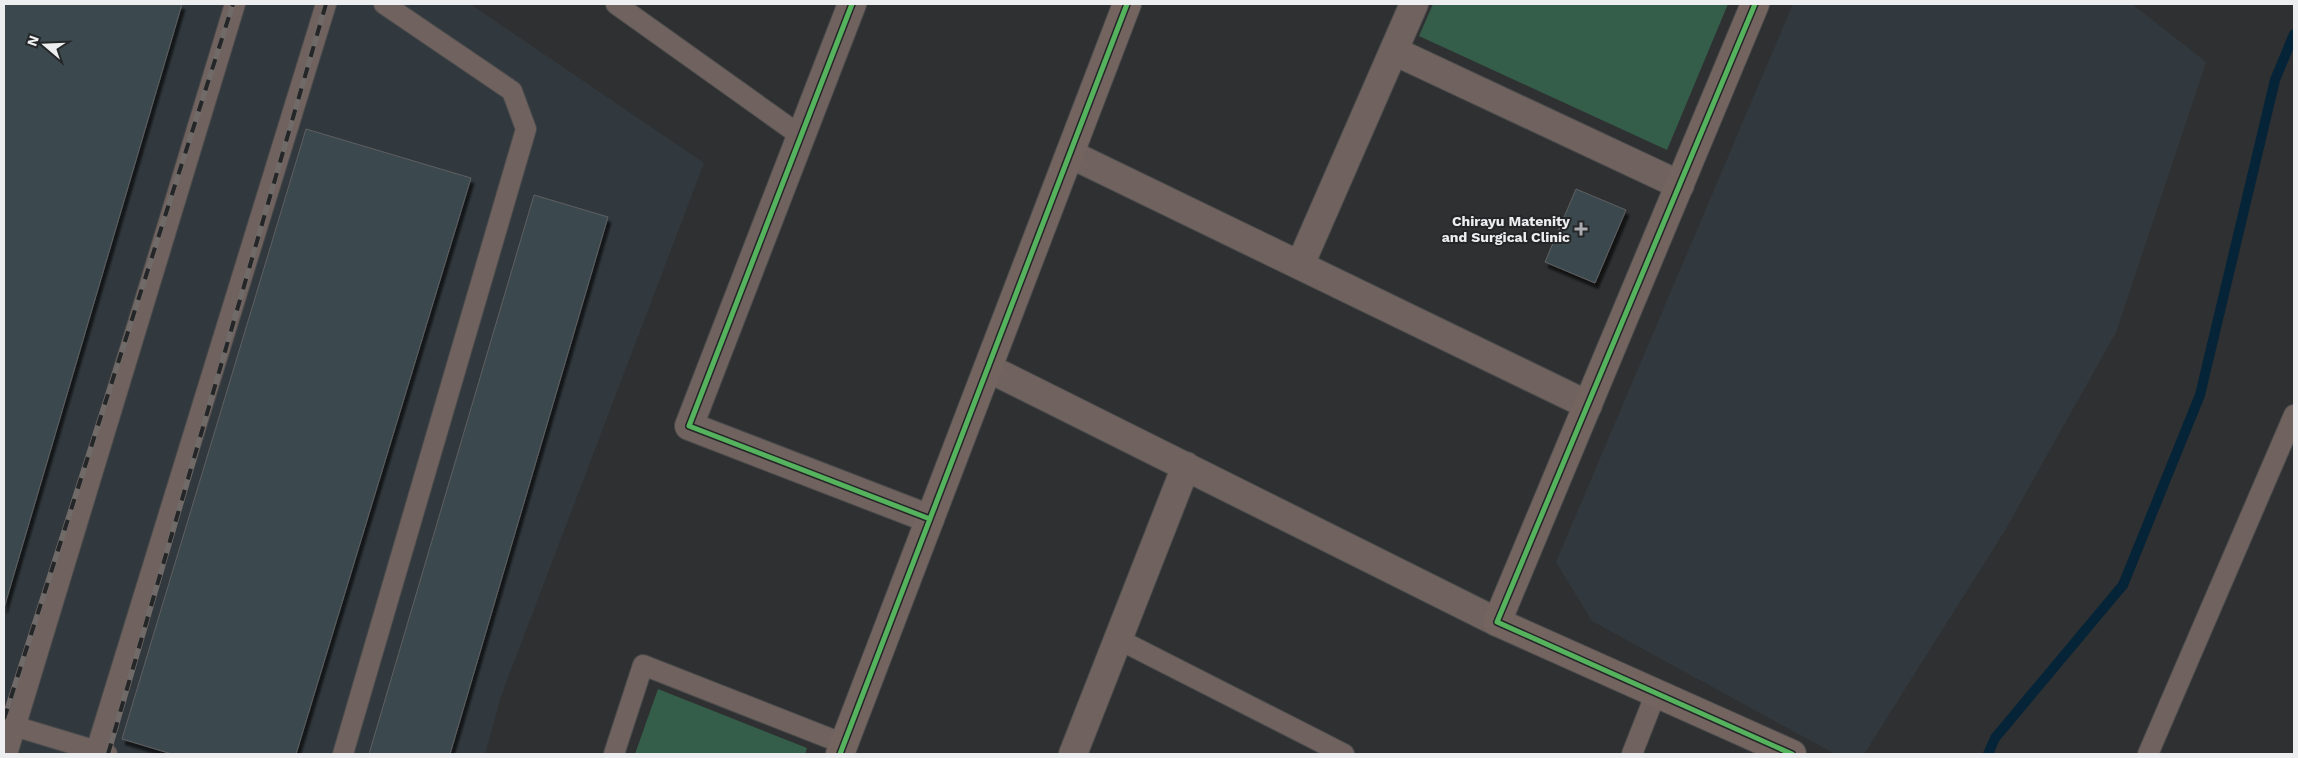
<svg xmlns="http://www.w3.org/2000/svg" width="2298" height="758" viewBox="0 0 2298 758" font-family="'Work Sans',sans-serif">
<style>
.built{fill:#32393e}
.green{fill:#345e4a}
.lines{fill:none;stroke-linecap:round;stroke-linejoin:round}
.stream{stroke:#052438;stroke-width:10}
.building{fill:#3b4850;stroke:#5f6060;filter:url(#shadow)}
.lane-casing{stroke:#4a4b4c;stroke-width:22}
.street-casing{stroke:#4a4b4c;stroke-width:30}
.secondary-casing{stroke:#4a4b4c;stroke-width:30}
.lane{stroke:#70625e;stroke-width:20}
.street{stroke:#70625e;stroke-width:28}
.secondary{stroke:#736460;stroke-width:28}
.rail-casing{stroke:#706b68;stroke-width:5.5}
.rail{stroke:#242628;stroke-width:4;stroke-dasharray:11;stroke-linecap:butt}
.cycleway-casing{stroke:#242628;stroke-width:8}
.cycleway{stroke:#56b35d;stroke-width:5}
.poi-dot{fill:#aaacad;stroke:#242628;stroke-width:2}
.labels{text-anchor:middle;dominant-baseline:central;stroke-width:4;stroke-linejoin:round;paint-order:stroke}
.poi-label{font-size:14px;font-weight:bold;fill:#edeef0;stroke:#242628;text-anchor:end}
</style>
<defs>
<filter id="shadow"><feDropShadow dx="3" dy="5.5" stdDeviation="1" flood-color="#0009"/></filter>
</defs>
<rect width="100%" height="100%" fill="#2f3031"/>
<path class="built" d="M 4,4 L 470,4 L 704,163 L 501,696 L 485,754 L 4,754 Z
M 1793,4 L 2132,4 L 2206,62 L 2116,332 L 2004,532 L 1864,754 L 1835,754 L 1592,621 L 1556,562 Z"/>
<path class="green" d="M 1433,4 L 1728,4 L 1667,150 L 1419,36 Z
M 658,689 L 807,748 L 805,754 L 635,754 Z"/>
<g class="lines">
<path class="stream" d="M 1988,754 L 1995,738 L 2123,585 L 2200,395 L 2275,80 L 2294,34"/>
</g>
<path class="building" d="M 4,4 L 182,4 L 4,608 Z
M 306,129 L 471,178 L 296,754 L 172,754 L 122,739 Z
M 1576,189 L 1626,210 L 1595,283 L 1545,262 Z
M 534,195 L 608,217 L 450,754 L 369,754 Z"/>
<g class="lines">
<g class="lane-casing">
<path id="lane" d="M 616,4 L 801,136
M 1118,639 L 1344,754
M 4,723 L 107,754
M 7,754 L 235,4
M 95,754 L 326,4
M 343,754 L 526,129 L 512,91 L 384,4
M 614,754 L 643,665 L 844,744
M 1632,754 L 1656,693
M 2148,754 L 2294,415"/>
</g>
<g class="street-casing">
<path id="street" d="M 852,4 L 689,426 L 930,519
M 1394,51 L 1680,185
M 1070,154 L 1588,405
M 1300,265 L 1414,4
M 988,368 L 1497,622
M 1073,754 L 1186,466"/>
</g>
<g class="secondary-casing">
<path id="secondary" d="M 1755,4 L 1497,622 L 1792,754
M 840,754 L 1127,4"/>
</g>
<use href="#lane" class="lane"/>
<use href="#street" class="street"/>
<use href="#secondary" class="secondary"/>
<g class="rail-casing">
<path id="rail" d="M 4,719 L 233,4
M 108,754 L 326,4"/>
</g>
<use href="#rail" class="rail"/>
<g class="cycleway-casing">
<path id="cycleway" d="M 852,4 L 689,426 L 930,519
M 1755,4 L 1497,622 L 1792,754
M 840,754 L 1127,4"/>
</g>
<use href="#cycleway" class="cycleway"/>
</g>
<path class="poi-dot" d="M1578.5 221.5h5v5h5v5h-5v5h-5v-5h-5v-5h5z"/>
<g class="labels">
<g class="poi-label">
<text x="1570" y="221">Chirayu Matenity<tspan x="1570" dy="16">and Surgical Clinic</tspan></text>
</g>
</g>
<rect width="2298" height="758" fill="none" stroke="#edeef0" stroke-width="10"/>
<g transform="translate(45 45) rotate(289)" stroke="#242628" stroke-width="4" paint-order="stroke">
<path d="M0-4L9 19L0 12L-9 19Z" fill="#edeef0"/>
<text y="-8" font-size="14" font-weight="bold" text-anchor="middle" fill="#edeef0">N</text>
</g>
</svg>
